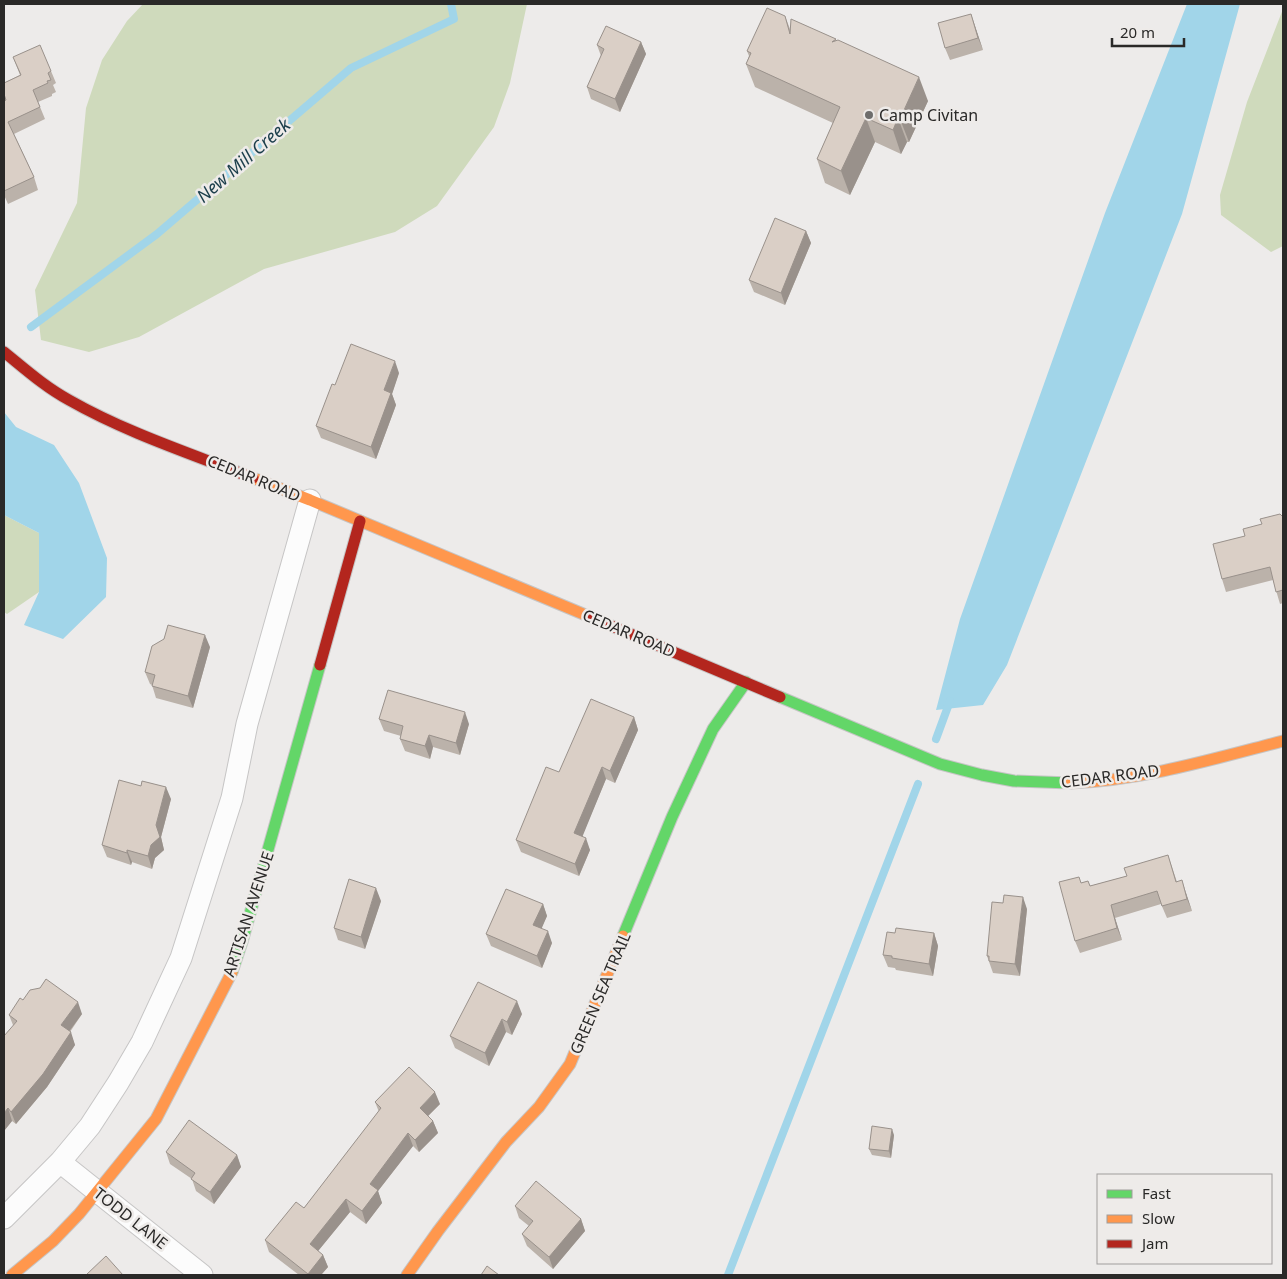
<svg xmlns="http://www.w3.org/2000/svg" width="1287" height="1279" viewBox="0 0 1287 1279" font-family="'Noto Sans',sans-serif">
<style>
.green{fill:#cfdabc}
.water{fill:#a1d5e9}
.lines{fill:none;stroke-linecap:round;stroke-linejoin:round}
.stream{stroke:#a1d5e9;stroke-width:8}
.street-casing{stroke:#c6c5c5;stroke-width:23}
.fast-casing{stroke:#c6c5c5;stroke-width:13}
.slow-casing{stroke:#c6c5c5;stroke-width:13}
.jam-casing{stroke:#c6c5c5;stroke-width:13}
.street{stroke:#fcfcfc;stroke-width:21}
.fast{stroke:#63d668;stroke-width:11}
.slow{stroke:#ff974d;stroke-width:11}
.jam{stroke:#b3261e;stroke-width:11}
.wall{fill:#bbb2aa}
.shaded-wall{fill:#99918b}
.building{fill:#dacfc6;stroke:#99918b}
.poi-dot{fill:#6e6d6c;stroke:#eeebe9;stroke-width:2}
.labels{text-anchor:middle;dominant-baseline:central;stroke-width:5;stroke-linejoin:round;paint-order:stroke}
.poi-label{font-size:16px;fill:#2a2928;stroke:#eeebe9;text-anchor:start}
.street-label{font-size:16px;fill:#2a2928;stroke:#eeebe9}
.water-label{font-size:18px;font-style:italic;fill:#1b3e4b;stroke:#eeebe9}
</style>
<rect width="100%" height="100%" fill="#edebea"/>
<path class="green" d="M 143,4 L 527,4 L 510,83 L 494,127 L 437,206 L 395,232 L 264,269 L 139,337 L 89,352 L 41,340 L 35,290 L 77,203 L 86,108 L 102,60 L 127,21 Z
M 1283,9 L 1283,246 L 1271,252 L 1221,215 L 1220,195 L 1247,102 Z
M 4,515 L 39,533 L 39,592 L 7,614 L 4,612 Z"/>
<path class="water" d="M 1187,4 L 1240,4 L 1182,214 L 1007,665 L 983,705 L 936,710 L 960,619 L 1105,213 Z
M 4,412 L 16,427 L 54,445 L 79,483 L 107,558 L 106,597 L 63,639 L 24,625 L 39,592 L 39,533 L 4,515 Z"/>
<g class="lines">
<path class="stream" d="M 31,327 L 157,234 L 351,68 L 454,19 L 451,4
M 936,739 L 950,701
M 728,1275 L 918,784"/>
<g class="street-casing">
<path id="street" d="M 60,1162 L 202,1275
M 4,1218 L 60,1162 L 90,1126 L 118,1083 L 142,1042 L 181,958 L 232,798 L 247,724 L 310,500"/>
</g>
<g class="fast-casing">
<path id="fast" d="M 780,697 L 940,764 L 982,775 L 1014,781 L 1070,783
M 623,936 L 672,817 L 713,729 L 746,682
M 232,972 L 242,942 L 320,665"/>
</g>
<g class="slow-casing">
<path id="slow" d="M 253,478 L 310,500 L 588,616
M 1070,783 C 1143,780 1213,759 1283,741
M 12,1275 L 53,1241 L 79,1214 L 156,1119 L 232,972
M 407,1275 L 438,1231 L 506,1142 L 539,1107 L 570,1064 L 623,936"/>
</g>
<g class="jam-casing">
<path id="jam" d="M 4,352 C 25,369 45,387 69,400 C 127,433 192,454 253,478
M 588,616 L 780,697
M 320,665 L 360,521"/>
</g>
<use href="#street" class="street"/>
<use href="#fast" class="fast"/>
<use href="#slow" class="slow"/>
<use href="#jam" class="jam"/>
</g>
<path class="wall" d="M 971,14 L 983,50 L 950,60 L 945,48 Z
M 785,16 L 790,29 L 836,39 L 836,41 L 928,101 L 909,142 L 907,142 L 901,154 L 875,142 L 850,195 L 825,183 L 817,159 L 833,123 L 755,87 L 746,64 L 749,56 L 747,51 Z
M 641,42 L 646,54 L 620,112 L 591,99 L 587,87 L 601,56 L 597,45 Z
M 13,57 L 51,71 L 56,83 L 53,85 L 56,92 L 52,94 L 52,96 L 38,102 L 45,119 L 14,134 L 34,177 L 38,190 L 8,204 L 4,195 L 4,101 L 5,100 L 4,96 L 4,83 L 20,75 Z
M 806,231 L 811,243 L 785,305 L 754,292 L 749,280 Z
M 399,373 L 392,394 L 396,405 L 376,459 L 321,438 L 316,426 L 335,385 Z
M 1283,517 L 1283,603 L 1280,604 L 1273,580 L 1226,592 L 1222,579 L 1245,536 L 1262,524 Z
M 210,647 L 193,708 L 156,698 L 152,685 L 150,684 L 145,672 Z
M 634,717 L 638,730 L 615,783 L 606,779 L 582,836 L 590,850 L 579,876 L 521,852 L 516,840 L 559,772 Z
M 379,719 L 469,724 L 460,755 L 433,747 L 430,759 L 405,751 L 400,739 L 401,736 L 384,731 Z
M 141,786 L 171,799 L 161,837 L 164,850 L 155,858 L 152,869 L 132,862 L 131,865 L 107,857 L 102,845 Z
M 1168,855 L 1177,882 L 1186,893 L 1192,911 L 1167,918 L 1161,904 L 1115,918 L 1122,940 L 1080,953 L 1075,941 L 1081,883 L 1088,881 L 1090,886 L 1127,876 Z
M 381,901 L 365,949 L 338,940 L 334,928 Z
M 543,904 L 547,916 L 541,928 L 552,943 L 542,968 L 491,946 L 486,934 Z
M 1027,909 L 1020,976 L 993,973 L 987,956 Z
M 895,933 L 934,933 L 938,946 L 933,976 L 896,970 L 895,968 L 888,967 L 883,955 Z
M 23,1000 L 82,1014 L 70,1032 L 75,1045 L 47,1087 L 16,1124 L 12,1121 L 4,1131 L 13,1025 L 9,1015 Z
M 522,1014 L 512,1035 L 506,1032 L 489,1066 L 455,1048 L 450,1036 Z
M 375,1102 L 440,1104 L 428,1116 L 433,1121 L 438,1133 L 419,1152 L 413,1146 L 378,1191 L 382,1203 L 366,1224 L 350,1212 L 318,1251 L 323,1255 L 328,1267 L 321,1275 L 299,1275 L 269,1252 L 265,1240 L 304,1208 L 379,1112 Z
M 894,1135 L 891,1158 L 872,1155 L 869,1149 Z
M 166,1152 L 237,1155 L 241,1167 L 214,1204 L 196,1191 L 192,1179 L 170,1164 Z
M 515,1206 L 581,1219 L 585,1231 L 553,1269 L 527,1246 L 522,1234 L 529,1226 L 519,1218 Z"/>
<path class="shaded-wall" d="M 971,14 L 983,50 L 978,38 Z
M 641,42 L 646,54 L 620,112 L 615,99 Z
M 919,77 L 928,101 L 909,142 L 900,119 Z
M 866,118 L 875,142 L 850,195 L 841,171 Z
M 898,118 L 907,142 L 901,154 L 893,130 Z
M 806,231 L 811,243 L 785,305 L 781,293 Z
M 395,361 L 399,373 L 392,394 L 396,405 L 376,459 L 371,447 L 384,390 Z
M 205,635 L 210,647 L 193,708 L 188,696 Z
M 465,712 L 469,724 L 460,755 L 456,743 Z
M 634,717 L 638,730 L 615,783 L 610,771 Z
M 429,735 L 433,747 L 430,759 L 425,746 Z
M 602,767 L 606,779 L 579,845 L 574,833 Z
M 166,787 L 171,799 L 161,837 L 164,850 L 155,858 L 152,869 L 148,856 Z
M 586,838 L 590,850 L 579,876 L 575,864 Z
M 127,850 L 132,862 L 131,865 L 127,853 Z
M 1182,880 L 1186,893 L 1192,911 L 1187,899 Z
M 376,888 L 381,901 L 365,949 L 361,937 Z
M 1023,897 L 1027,909 L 1020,976 L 1015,964 Z
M 543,904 L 547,916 L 538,937 L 533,925 Z
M 1111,905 L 1115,918 L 1122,940 L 1117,928 Z
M 548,931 L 552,943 L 542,968 L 537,956 Z
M 934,933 L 938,946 L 933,976 L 929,964 Z
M 517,1001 L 522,1014 L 512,1035 L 507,1022 Z
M 78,1002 L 82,1014 L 65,1037 L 61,1025 Z
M 502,1019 L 506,1032 L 489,1066 L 485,1053 Z
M 71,1032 L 75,1045 L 47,1087 L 16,1124 L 11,1112 Z
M 435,1092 L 440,1104 L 424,1120 L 420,1108 Z
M 8,1108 L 12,1121 L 4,1131 L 4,1113 Z
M 433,1121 L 438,1133 L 419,1152 L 415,1140 Z
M 892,1129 L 894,1135 L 891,1158 L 889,1151 Z
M 408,1133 L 413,1146 L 378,1191 L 382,1203 L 366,1224 L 362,1211 L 370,1184 Z
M 237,1155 L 241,1167 L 214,1204 L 210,1192 Z
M 346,1199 L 350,1212 L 314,1256 L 310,1244 Z
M 581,1219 L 585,1231 L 553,1269 L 549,1257 Z
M 323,1255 L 328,1267 L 321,1275 L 308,1275 L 308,1274 Z"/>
<path class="building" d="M 767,8 L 785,16 L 790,34 L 791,19 L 836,39 L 832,42 L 838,40 L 919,77 L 900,119 L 898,118 L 893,130 L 866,118 L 841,171 L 817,159 L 840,107 L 746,64 L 751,53 L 747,51 Z
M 971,14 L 978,38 L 945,48 L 938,23 Z
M 606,26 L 641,42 L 615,99 L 587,87 L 604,49 L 597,45 Z
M 40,45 L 51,71 L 48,73 L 51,80 L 47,81 L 48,83 L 33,90 L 40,107 L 8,122 L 34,177 L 4,191 L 4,101 L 6,100 L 4,94 L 4,83 L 21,75 L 13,57 Z
M 775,218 L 806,231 L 781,293 L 749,280 Z
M 351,344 L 395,361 L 384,390 L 391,393 L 371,447 L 316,426 L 332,384 L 335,385 Z
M 1280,514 L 1283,517 L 1283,590 L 1276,592 L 1270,567 L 1222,579 L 1213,544 L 1245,536 L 1243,529 L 1262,524 L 1260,519 Z
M 168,625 L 205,635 L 188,696 L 152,686 L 155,675 L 145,672 L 152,646 L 164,639 Z
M 388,690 L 465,712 L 456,743 L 429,735 L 425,746 L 400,739 L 403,726 L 379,719 Z
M 591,699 L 634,717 L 610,771 L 602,767 L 574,833 L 586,838 L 575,864 L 516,840 L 546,767 L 559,772 Z
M 119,780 L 141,786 L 142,781 L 166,787 L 156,825 L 160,837 L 151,845 L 148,856 L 127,850 L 127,853 L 102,845 Z
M 1168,855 L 1176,882 L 1182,880 L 1187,899 L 1162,906 L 1157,891 L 1111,905 L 1117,928 L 1075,941 L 1059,882 L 1079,877 L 1081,883 L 1088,881 L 1090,886 L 1127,876 L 1124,868 Z
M 349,879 L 376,888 L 361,937 L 334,928 Z
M 506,889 L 543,904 L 533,925 L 548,931 L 537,956 L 486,934 Z
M 1004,895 L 1023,897 L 1015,964 L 989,961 L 989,956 L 987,956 L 992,902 L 1003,903 Z
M 896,928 L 934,933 L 929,964 L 892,958 L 892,956 L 883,955 L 887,932 L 895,933 Z
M 46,979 L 78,1002 L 61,1025 L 71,1032 L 43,1074 L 11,1112 L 8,1108 L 4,1113 L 4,1036 L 17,1021 L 9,1015 L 20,998 L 23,1000 L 30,990 L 40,988 Z
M 478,982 L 517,1001 L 507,1022 L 502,1019 L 485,1053 L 450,1036 Z
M 409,1067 L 435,1092 L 420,1108 L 433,1121 L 415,1140 L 408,1133 L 370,1184 L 378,1190 L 362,1211 L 346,1199 L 310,1244 L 323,1255 L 308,1274 L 265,1240 L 296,1202 L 304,1208 L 381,1108 L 375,1102 Z
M 189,1120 L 237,1155 L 210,1192 L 191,1179 L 195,1173 L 166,1152 Z
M 872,1126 L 892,1129 L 889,1151 L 869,1149 Z
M 536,1181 L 581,1219 L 549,1257 L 522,1234 L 533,1221 L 515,1206 Z
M 106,1256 L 123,1275 L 86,1275 Z
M 487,1266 L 499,1275 L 481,1275 Z"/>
<circle class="poi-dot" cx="869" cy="115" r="5"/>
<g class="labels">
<g class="poi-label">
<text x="879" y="115">Camp Civitan</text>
</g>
<g class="street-label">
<text transform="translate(254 478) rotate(22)">CEDAR ROAD</text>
<text transform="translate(629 633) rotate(23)">CEDAR ROAD</text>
<text transform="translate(1110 776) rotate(-7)">CEDAR ROAD</text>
<text transform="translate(248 914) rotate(-72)">ARTISAN AVENUE</text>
<text transform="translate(600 993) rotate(-67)">GREEN SEA TRAIL</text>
<text transform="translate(131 1218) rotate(38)">TODD LANE</text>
</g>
<g class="water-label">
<text transform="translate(243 160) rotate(-41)">New Mill Creek</text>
</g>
</g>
<rect width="1287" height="1279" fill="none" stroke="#2a2928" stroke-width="10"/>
<rect x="1097" y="1174" width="175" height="90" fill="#eeebe9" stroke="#a09d9c"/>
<rect x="1107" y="1190" width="25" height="8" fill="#63d668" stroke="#a09d9c"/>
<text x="1142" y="1199" font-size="15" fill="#2a2928">Fast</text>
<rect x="1107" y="1215" width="25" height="8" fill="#ff974d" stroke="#a09d9c"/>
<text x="1142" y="1224" font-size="15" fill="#2a2928">Slow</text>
<rect x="1107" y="1240" width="25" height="8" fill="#b3261e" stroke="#a09d9c"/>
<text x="1142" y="1249" font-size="15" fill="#2a2928">Jam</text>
<path d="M1112 38v8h72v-8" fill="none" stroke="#2a2928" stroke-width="2.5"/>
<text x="1120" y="38" font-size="15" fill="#2a2928" stroke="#eeebe9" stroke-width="4" paint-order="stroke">20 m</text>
</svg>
